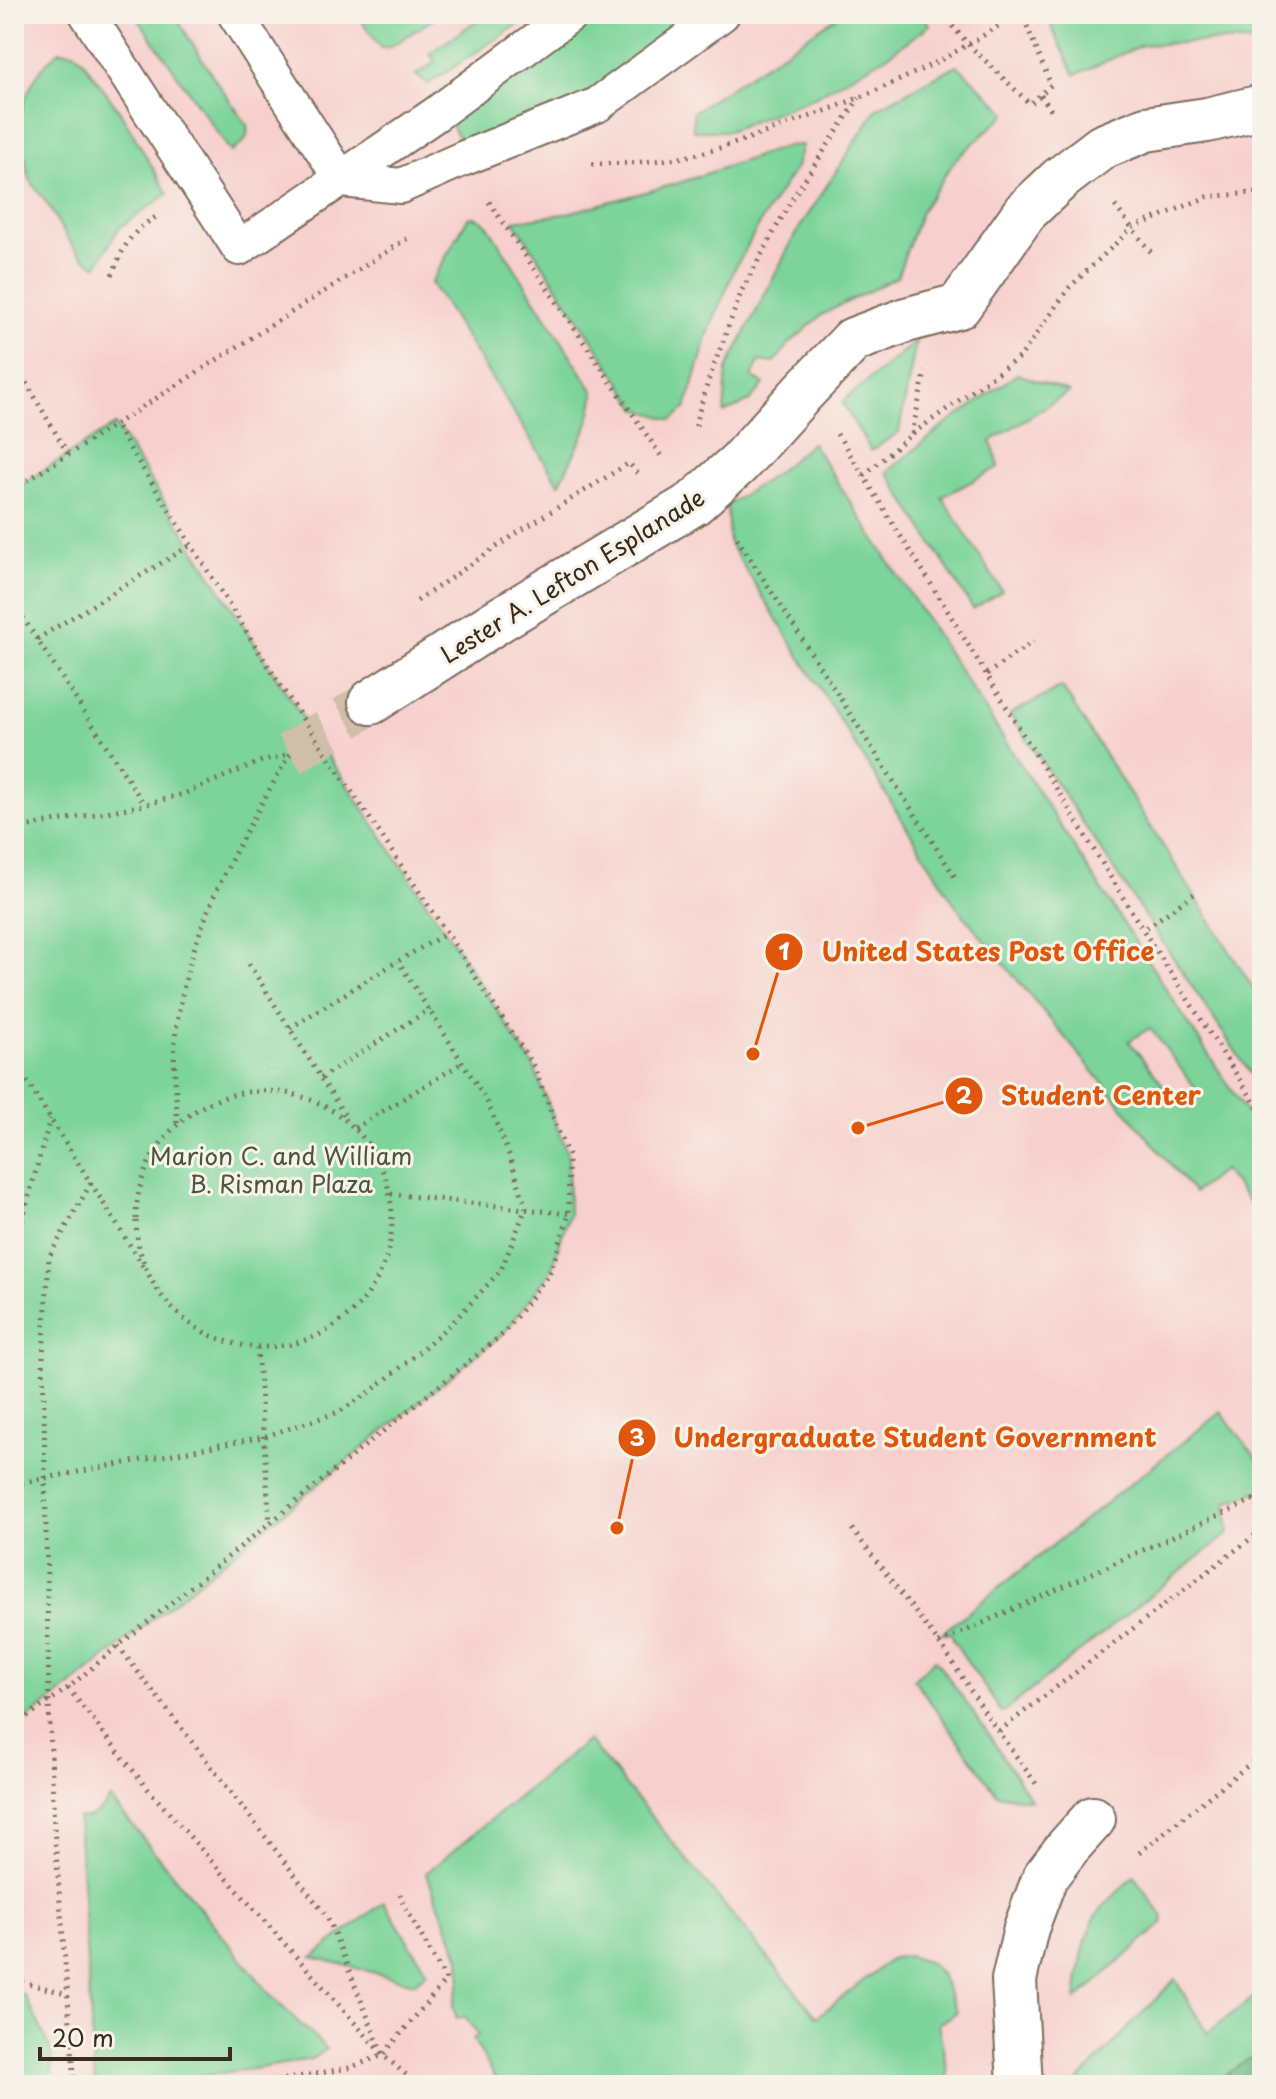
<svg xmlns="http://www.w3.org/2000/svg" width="1276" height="2099" viewBox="0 0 1276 2099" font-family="'Playpen Sans',sans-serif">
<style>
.built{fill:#f7d0ce}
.green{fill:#7bd49a;stroke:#5b7f5c;stroke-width:2;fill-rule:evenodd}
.forest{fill:#64b682;stroke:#507050;stroke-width:2}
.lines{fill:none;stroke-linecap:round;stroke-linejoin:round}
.pedestrian-tunnel{stroke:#cfbea8;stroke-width:44;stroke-dasharray:44 22;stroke-linecap:butt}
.service-casing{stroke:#7c6b5a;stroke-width:38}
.pedestrian-casing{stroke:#7c6b5a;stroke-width:48}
.minor-casing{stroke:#7c6b5a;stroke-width:48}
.path{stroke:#7c6b5a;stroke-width:5;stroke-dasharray:2 6;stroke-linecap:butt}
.service{stroke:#fff;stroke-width:34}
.pedestrian{stroke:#fff;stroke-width:44}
.minor{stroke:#fff;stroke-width:44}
.labels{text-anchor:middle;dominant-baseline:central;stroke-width:6;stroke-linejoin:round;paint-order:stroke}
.street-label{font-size:24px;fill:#3b2a1e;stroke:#f7f3e8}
.park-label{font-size:24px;fill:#4b543d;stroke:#f7f3e8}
.leader{fill:none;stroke:#df570d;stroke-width:3}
.callout-dot{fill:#df570d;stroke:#f7f3e8;stroke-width:3}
.mark-label{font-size:24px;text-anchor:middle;font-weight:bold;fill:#fff}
.callout-label{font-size:26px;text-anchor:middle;font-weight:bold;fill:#df570d;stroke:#f7f3e8;stroke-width:6;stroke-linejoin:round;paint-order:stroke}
</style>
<rect width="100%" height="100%" fill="#f7f3e8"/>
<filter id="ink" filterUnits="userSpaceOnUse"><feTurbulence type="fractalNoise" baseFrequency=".0125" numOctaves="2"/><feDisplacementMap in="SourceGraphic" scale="16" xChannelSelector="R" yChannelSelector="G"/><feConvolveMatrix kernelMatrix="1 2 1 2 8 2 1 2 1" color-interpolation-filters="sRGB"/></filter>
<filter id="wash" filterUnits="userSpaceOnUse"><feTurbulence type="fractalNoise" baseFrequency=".006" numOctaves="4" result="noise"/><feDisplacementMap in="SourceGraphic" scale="32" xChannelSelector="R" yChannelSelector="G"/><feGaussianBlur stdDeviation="1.8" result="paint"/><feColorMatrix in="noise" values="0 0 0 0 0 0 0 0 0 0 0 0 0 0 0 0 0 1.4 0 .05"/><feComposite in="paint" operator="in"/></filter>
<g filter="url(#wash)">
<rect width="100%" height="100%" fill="#f4e3ca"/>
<path class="built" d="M 14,14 L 1262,14 L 1262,2085 L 14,2085 Z"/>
<path class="green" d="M 135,14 L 174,14 L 216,81 L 247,125 C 250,140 242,144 231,152 Z
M 357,14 L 441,14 L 390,47 L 381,48 Z
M 486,14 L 534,14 L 428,84 L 416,75 L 435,62 L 430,53 Z
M 600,14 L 702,14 L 564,111 L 463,146 L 448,120 Z
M 841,14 L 921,14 L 930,25 L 884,58 L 812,98 L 728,131 L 693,131 L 693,112 Z
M 1045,14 L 1262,14 L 1262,43 L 1214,41 L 1142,45 L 1075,75 Z
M 59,51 L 74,52 L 81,58 L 122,115 L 168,194 L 119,228 L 97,266 C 73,254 64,232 51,210 C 45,199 36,190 30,179 C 27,174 27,167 26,161 C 24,155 22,149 21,143 C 15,110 33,71 59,51 Z
M 957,65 L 1007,113 L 956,159 L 921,211 L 897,277 L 823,314 L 789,344 L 774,363 L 759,361 L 752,377 L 764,384 L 750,401 L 724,413 L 727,369 L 795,235 L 877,108 Z
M 802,145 L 796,167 L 763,218 L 735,268 L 709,331 L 686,408 L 672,420 L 638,409 L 514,221 L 564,214 L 679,183 L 787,146 Z
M 474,217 L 482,220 L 488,226 L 594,392 C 594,422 572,457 559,484 L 431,283 L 468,218 Z
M 916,341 L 899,432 L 871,451 L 842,402 Z
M 1017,374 L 1069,392 L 991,441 L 999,467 L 942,497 L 1002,591 L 973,609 L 887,472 L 941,428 Z
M 115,425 L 315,737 L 447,933 L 534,1067 L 568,1156 L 569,1214 L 551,1271 L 504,1333 L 68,1688 L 14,1729 L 14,489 Z
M 812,443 L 1262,1137 L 1262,1217 L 1223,1170 L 1194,1193 L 956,906 L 729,543 L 727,505 L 774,475 ZM 1150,1028 L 1197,1090 L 1178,1104 L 1129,1041 Z
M 1062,687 L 1262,1002 L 1262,1091 L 1010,714 Z
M 1221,1412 L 1262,1465 L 1262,1490 L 1226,1503 L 1229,1533 L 1002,1713 L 953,1640 L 952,1633 L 942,1633 Z
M 935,1659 L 983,1726 L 1031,1800 L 997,1794 L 914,1679 Z
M 588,1740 L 817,2017 L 892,1958 L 909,1956 L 930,1963 L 941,1975 L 957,2012 L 938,2024 L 948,2073 L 945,2085 L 502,2085 L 496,2079 L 473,2039 L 478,2035 L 465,2017 L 457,2019 L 453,2006 L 461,1978 L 460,1957 L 426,1873 Z
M 110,1798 L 274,1999 L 327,2049 L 311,2059 L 260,2068 L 145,2083 L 95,2085 L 78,1818 C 91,1820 105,1809 110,1798 Z
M 1134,1876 L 1163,1917 L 1163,1923 L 1076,2000 C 1080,1969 1082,1933 1102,1908 C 1112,1897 1123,1887 1134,1876 Z
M 384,1902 L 427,1972 L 414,1983 L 313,1957 Z
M 1175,1979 L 1207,2033 L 1262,1991 L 1262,2058 L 1249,2059 L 1211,2085 L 1079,2085 L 1078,2081 Z
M 14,1992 L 24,1995 L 51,2048 L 53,2085 L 14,2085 Z"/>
<path class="forest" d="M 1262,2058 L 1262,2085 L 1211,2085 L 1249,2059 Z"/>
</g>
<g filter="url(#ink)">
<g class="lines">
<path class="pedestrian-tunnel" d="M 290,754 L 371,702"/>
<g class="service-casing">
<path id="service" d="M 87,14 L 239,248 L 436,114 L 571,14
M 235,14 L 342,180
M 342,180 L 401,186 L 462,159 L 597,105 L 722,14"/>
</g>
<g class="pedestrian-casing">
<path id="pedestrian" d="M 371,702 L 499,620 L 694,503 L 739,463 L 805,390 L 853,340 L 906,320 L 959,306 L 1025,212 L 1060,179 L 1102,147 L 1146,129 L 1207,120 L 1262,107"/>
</g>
<g class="minor-casing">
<path id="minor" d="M 1020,2085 L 1014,1980 L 1026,1928 L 1045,1877 L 1068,1847 L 1093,1819"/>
</g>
<path class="path" d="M 942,14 L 968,44 L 1030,104 L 1051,85 L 1022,14
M 1041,95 L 1054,115
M 592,164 C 623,164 653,162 684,157 C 720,150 755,136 789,124 C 869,96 946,63 1016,14
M 489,202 L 663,459
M 1115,206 L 1154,256
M 112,275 C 125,244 129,233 159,215
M 14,362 L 68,454
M 696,426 L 696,421 L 709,379 L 742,290 L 792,199 L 859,98
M 837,434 C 866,478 891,523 920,566 L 1143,930
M 912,434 L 925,371
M 864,475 L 912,434 L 1021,356 L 1069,288 L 1132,228 L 1207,197 L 1262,192
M 14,489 L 408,238
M 737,538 L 957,880
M 417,601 L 523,529 L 629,463 L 637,473
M 14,604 L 144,804
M 37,639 L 191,545
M 987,674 L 1033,641
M 14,829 L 144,805 L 183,794 L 262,761 L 289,754
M 1194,894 L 1143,930 L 1262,1114
M 249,964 L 347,1119
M 290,1028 L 398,961 L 447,933
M 14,1061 L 143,1266
M 321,1078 L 430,1009
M136 1219a128 128 0 1 1 256 0a128 128 0 1 1-256 0Z
M 177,1123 C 177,1096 172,1057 176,1031 C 189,926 238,844 290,754
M 355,1128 L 462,1063
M 391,1194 L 569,1214
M 14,1251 L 50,1119
M 257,1348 L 270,1523
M 14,1484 L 263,1437 L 339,1412 L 370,1392 L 411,1359 L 456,1319 L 501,1270 L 526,1208 L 510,1157 L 487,1101 L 398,961
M 852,1529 L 945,1651 L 990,1720 L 1037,1785
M 939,1643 L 1253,1500 L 1262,1513
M 118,1646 L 328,1918 L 381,2050
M 68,1688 L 147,1788 L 315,1978 L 383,2055 L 418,2085
M 14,1726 L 68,1688 L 118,1646 L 504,1333 L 551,1271 L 569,1214 L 568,1156 L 534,1067 L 447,933 L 288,697 L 115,425
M 999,1731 L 1262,1530
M 1139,1853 L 1262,1754
M 14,1980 L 68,1994
M 75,2085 L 54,1827 L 49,1703 L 43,1356 L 49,1257 L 91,1183
M 253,2085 L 349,2068 L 383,2055 L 446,1980 L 403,1903 L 400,1894"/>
<use href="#service" class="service"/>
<use href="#pedestrian" class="pedestrian"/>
<use href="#minor" class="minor"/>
</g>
</g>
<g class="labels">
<g class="street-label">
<text transform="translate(572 575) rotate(-32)">Lester A. Lefton Esplanade</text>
</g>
<g class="park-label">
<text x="281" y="1155">Marion C. and William<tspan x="281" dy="28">B. Risman Plaza</tspan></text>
</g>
</g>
<path class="leader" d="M753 1054L784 952M858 1128L964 1096M617 1528L637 1438"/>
<g class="callout-dot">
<circle cx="753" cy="1054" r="8"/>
<circle cx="858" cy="1128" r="8"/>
<circle cx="617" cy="1528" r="8"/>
<circle cx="784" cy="952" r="20"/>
<circle cx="964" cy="1096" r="20"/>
<circle cx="637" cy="1438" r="20"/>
</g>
<g class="mark-label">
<text x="784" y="960">1</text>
<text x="964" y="1104">2</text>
<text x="637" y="1446">3</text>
</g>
<g class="callout-label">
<text x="988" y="961">United States Post Office</text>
<text x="1101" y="1105">Student Center</text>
<text x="915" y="1447">Undergraduate Student Government</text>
</g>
<rect width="1276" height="2099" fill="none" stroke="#f7f3e8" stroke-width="48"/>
<path d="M40 2047v12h190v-12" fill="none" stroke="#3b2a1e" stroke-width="4"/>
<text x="52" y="2047" font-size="24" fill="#3b2a1e" stroke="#f7f3e8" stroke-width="6" paint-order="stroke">20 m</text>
</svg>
